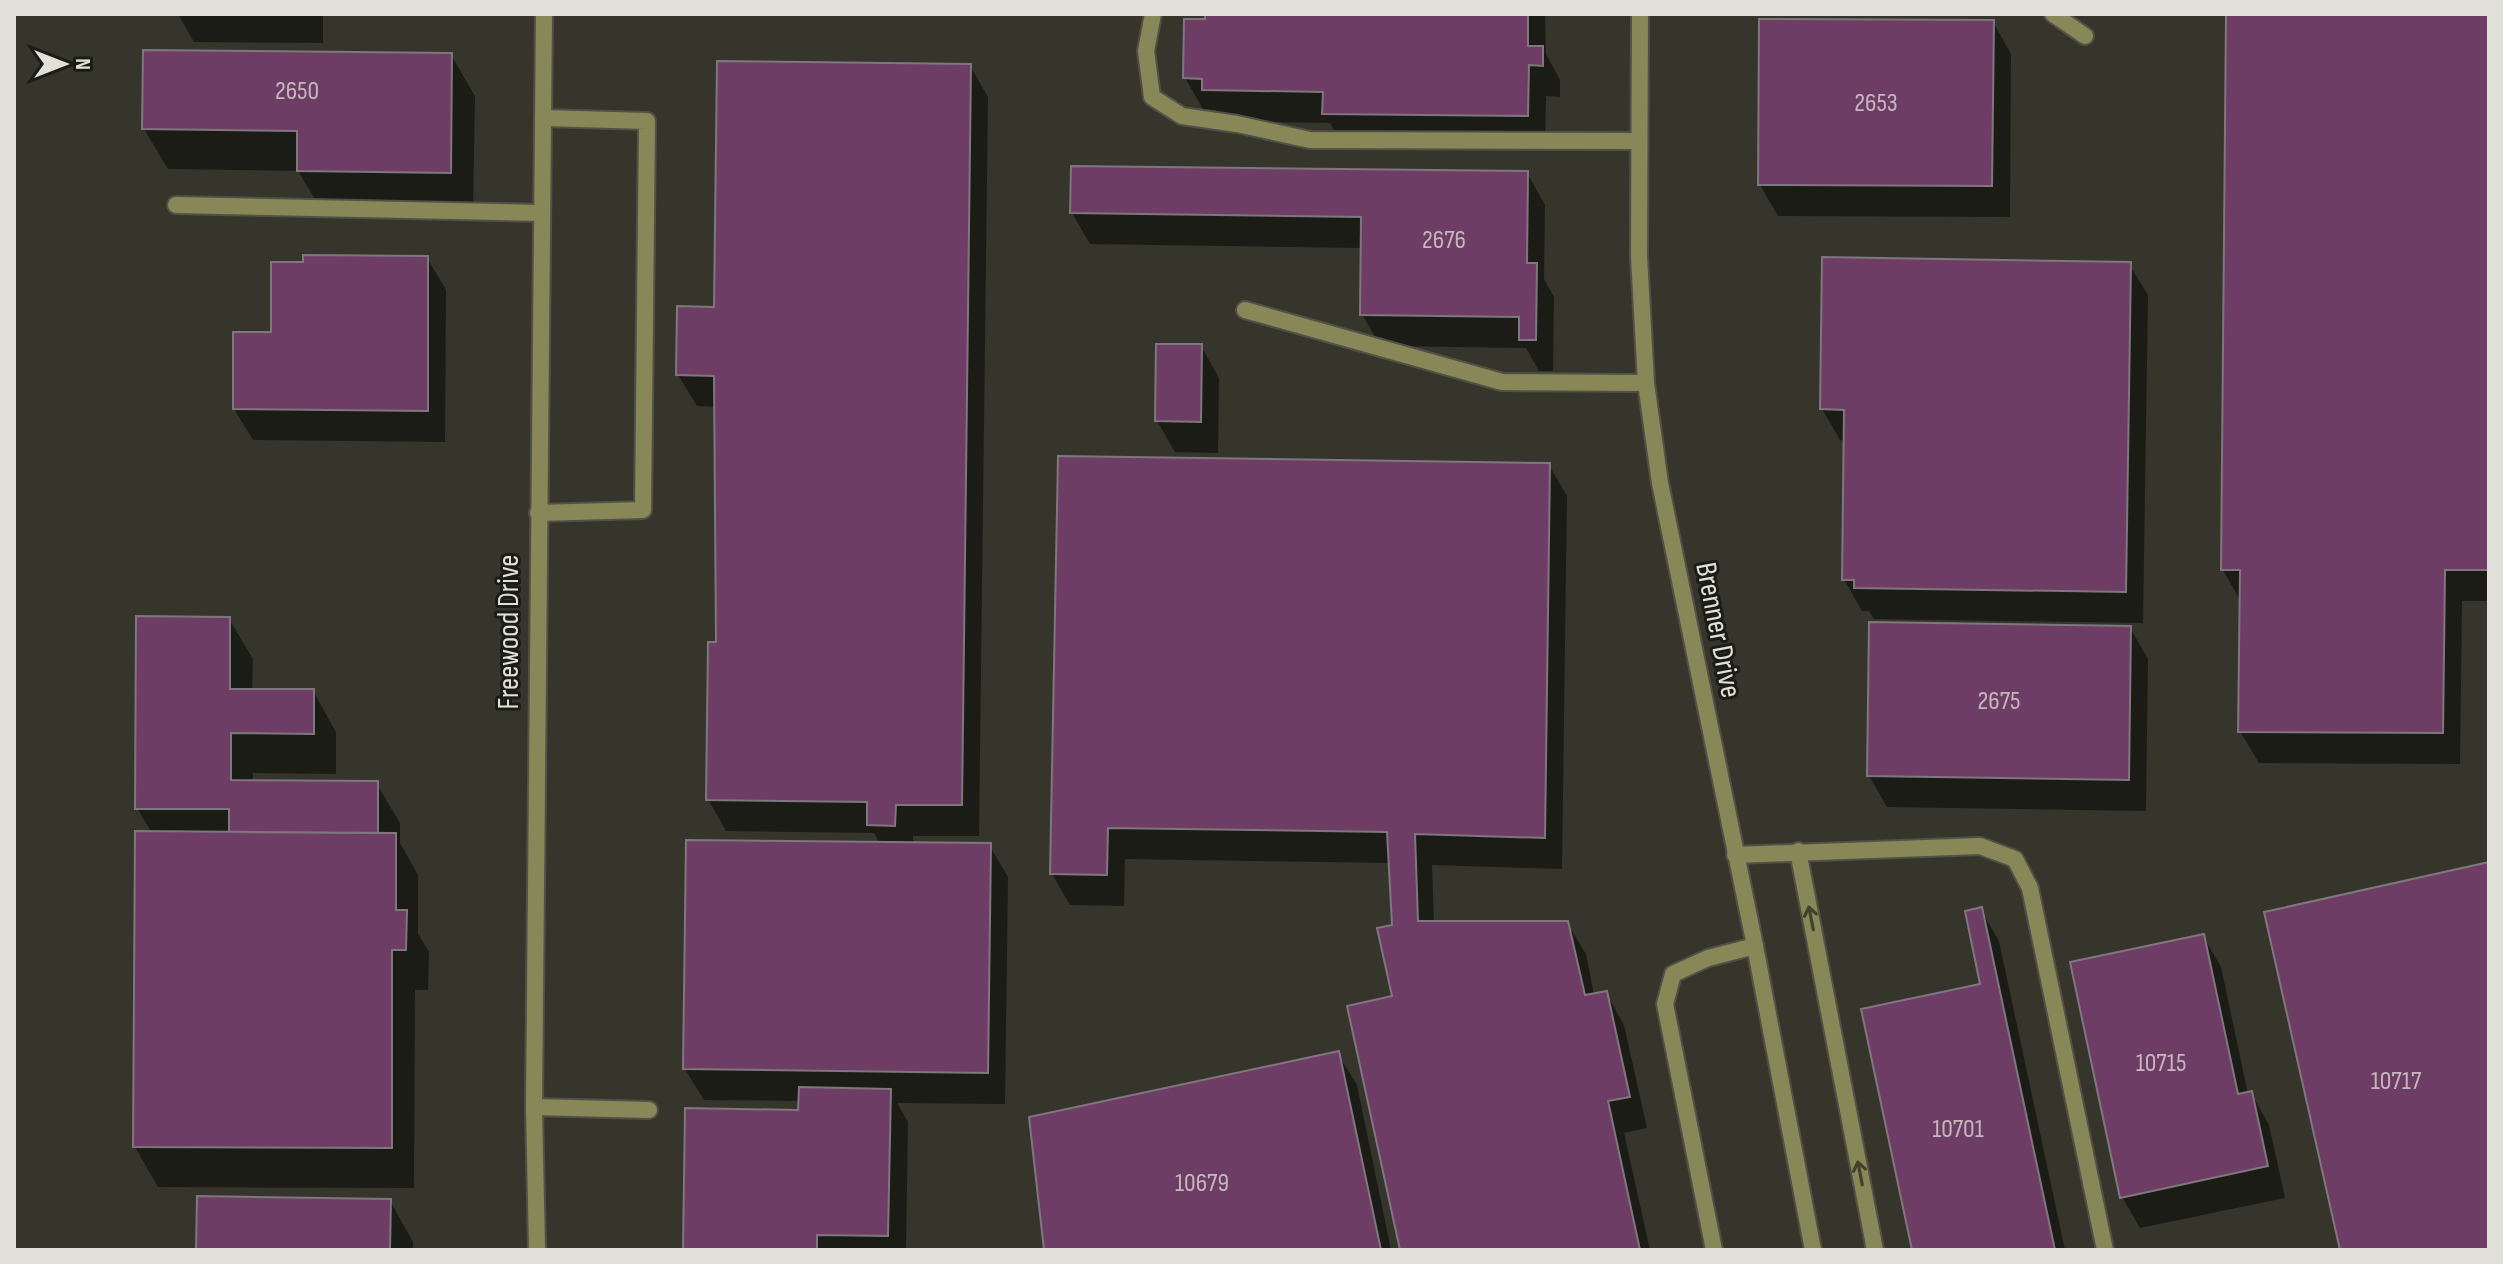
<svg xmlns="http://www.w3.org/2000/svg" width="2503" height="1264" viewBox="0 0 2503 1264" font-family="'Sofia Sans Condensed',sans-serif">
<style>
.shadow{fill:#0007}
.building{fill:#6e3d65;stroke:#80767e;stroke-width:2}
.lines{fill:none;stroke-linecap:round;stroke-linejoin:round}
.service-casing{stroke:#515147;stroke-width:20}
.minor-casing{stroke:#515147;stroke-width:20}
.service{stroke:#888757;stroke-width:16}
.minor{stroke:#888757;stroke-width:16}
.oneway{stroke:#42412d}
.labels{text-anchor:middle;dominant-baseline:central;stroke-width:6;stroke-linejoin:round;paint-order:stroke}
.number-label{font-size:26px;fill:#c4b8bd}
.street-label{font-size:30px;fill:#e1e1da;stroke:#1c1c17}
</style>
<rect width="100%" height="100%" fill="#35352b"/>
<path class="shadow" d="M 178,14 L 323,14 L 323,43 L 194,42 Z
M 1207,14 L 1545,14 L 1546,54 L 1560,80 L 1560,97 L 1546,96 L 1545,147 L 1343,145 L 1330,123 L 1222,121 L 1216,110 L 1203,109 L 1185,78 L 1207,21 Z
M 2228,14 L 2489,14 L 2489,601 L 2462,601 L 2460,764 L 2259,763 L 2240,731 L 2241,602 L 2223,570 Z
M 1993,22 L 2011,54 L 2010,217 L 1778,216 L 1760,185 Z
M 451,55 L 475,96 L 473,213 L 322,211 L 298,171 L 168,169 L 144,129 Z
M 970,66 L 988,97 L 979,836 L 913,836 L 913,844 L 989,845 L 1008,877 L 1005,1104 L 897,1103 L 908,1122 L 906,1250 L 685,1250 L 800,1112 L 801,1101 L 704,1100 L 685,1069 L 880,844 L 874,833 L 726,831 L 708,799 L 718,644 L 716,407 L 697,406 L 678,375 L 716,309 Z
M 1527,173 L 1545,205 L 1544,279 L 1554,297 L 1553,371 L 1539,371 L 1526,348 L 1380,346 L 1362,314 L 1363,248 L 1090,244 L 1072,213 Z
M 427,258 L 446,290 L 445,442 L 253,440 L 234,409 L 273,334 Z
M 2129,264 L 2148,295 L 2143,623 L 1874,619 L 1869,611 L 1862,611 L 1844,579 L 1845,441 L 1840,440 L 1822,409 Z
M 1201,346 L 1219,378 L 1218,453 L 1175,452 L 1157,421 Z
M 1549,465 L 1567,496 L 1562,869 L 1432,865 L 1434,923 L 1567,923 L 1586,954 L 1594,995 L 1606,993 L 1624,1025 L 1647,1128 L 1624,1133 L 1650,1250 L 1402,1250 L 1391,863 L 1125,859 L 1124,906 L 1070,905 L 1052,874 Z
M 229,619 L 253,659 L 252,691 L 313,691 L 336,732 L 336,774 L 253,773 L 253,782 L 376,783 L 400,823 L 400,843 L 418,875 L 418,934 L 429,952 L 428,990 L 415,990 L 414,1188 L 158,1187 L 135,1147 L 152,833 L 137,808 Z
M 2130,628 L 2148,659 L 2146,811 L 1887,807 L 1869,776 Z
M 1981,910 L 1999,941 L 2065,1250 L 1914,1250 L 1982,985 Z
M 2203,936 L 2221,967 L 2248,1094 L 2251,1093 L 2269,1125 L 2285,1198 L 2140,1228 L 2122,1197 Z
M 1338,1054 L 1357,1085 L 1391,1250 L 1046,1250 Z
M 390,1201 L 413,1242 L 413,1250 L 198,1250 Z"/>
<path class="building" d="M 1205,14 L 1528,14 L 1528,46 L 1543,46 L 1543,66 L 1529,65 L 1528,116 L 1322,114 L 1323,92 L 1202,90 L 1202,79 L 1183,78 L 1184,19 L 1205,19 Z
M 2226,14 L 2489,14 L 2489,570 L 2445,570 L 2443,733 L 2238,732 L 2240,570 L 2221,570 Z
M 1759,19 L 1994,20 L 1992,186 L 1758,185 Z
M 143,50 L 452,53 L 451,173 L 297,171 L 297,131 L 142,129 Z
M 717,61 L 971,64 L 962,805 L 896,805 L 895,826 L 867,825 L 867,802 L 706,800 L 708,642 L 716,642 L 714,376 L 676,375 L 677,306 L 714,307 Z
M 1071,166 L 1528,171 L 1527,263 L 1537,263 L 1536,340 L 1519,340 L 1519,317 L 1360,315 L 1361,217 L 1070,213 Z
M 303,255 L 428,256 L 428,411 L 233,409 L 233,332 L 271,332 L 271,262 L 303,262 Z
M 1822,257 L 2131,262 L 2126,592 L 1854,588 L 1854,580 L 1842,580 L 1844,410 L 1820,409 Z
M 1156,344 L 1202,344 L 1201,422 L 1155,421 Z
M 1058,456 L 1550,463 L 1545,838 L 1415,834 L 1418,921 L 1568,921 L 1585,995 L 1607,991 L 1630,1097 L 1608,1101 L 1640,1250 L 1400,1250 L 1347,1006 L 1392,996 L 1377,928 L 1392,925 L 1387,832 L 1108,828 L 1107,875 L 1050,874 Z
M 136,616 L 230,617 L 230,689 L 314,689 L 314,734 L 231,733 L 231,780 L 378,781 L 378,833 L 229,832 L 229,809 L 135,809 Z
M 1869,622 L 2131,626 L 2129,780 L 1867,776 Z
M 135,831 L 396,833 L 396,910 L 407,910 L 406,950 L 392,950 L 392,1148 L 133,1147 Z
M 686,840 L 991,843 L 988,1073 L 683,1069 Z
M 2489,862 L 2489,1250 L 2340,1250 L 2264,912 Z
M 1982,907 L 2055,1250 L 1912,1250 L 1861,1009 L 1980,984 L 1965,911 Z
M 2204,934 L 2238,1094 L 2252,1091 L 2268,1166 L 2120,1198 L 2070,962 Z
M 1339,1051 L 1381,1250 L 1044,1250 L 1029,1117 Z
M 799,1087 L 891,1089 L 888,1236 L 817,1235 L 817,1250 L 683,1250 L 685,1108 L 798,1110 Z
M 197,1196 L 391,1199 L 390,1250 L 196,1250 Z"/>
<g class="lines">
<g class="service-casing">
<path id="service" d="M 1153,14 L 1146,51 L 1152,97 L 1182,116 L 1237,124 L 1310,140 L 1639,141
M 2053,14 L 2085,36
M 176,205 L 541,213
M 1245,310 L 1502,382 L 1646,383
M 538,513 L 643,510 L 647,121 L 543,118
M 1798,851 L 1875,1250
M 1735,855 L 1980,846 L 2015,859 L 2030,888 L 2105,1250
M 534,1107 L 649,1110
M 1714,1250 L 1665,1004 L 1673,974 L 1708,958 L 1755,946"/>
</g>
<g class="minor-casing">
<path id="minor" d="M 1640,14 L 1639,256 L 1646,383 L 1660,483 L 1755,946 L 1813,1250
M 537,1250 L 534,1107 L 544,14"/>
</g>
<use href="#service" class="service"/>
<use href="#minor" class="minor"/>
</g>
<defs><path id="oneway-shaft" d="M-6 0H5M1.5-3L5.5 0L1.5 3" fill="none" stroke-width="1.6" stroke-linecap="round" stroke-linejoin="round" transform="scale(2)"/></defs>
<g class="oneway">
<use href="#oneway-shaft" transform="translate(1811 918) rotate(-101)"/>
<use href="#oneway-shaft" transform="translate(1860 1173) rotate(-101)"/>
</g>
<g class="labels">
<g class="number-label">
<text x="297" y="91">2650</text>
<text x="1876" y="103">2653</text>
<text x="1444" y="240">2676</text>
<text x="1999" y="701">2675</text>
<text x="2161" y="1063">10715</text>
<text x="2396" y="1081">10717</text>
<text x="1958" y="1129">10701</text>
<text x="1202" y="1183">10679</text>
</g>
<g class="street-label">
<text transform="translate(1718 630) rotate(79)">Brenner Drive</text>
<text transform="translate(509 632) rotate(-90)">Freewood Drive</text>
</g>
</g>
<rect width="2503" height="1264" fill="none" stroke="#e1e1da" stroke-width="32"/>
<g transform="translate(64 64) rotate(90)" stroke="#1c1c17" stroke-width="6" paint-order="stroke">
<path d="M0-6L14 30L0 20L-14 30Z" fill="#e1e1da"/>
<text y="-12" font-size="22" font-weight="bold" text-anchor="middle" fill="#e1e1da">N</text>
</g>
</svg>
